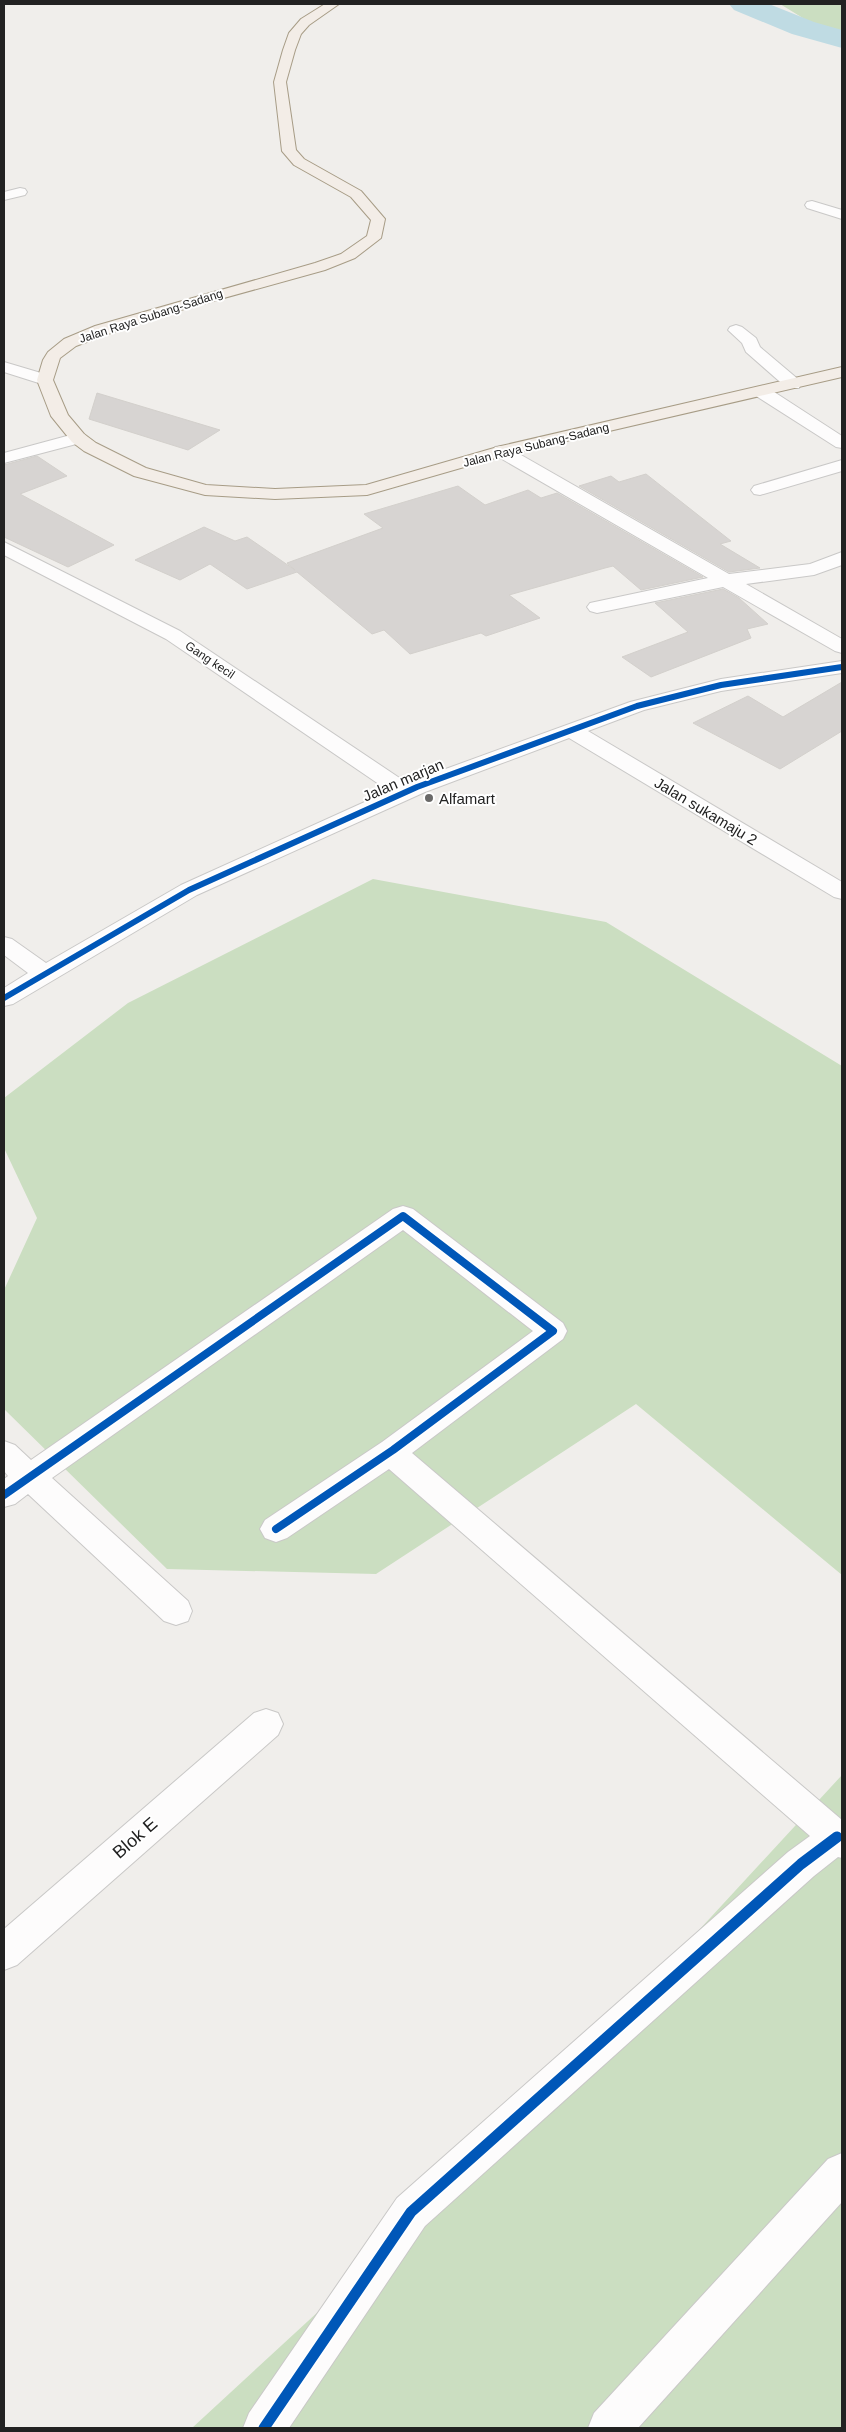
<svg xmlns="http://www.w3.org/2000/svg" width="846" height="2432" viewBox="0 0 846 2432" font-family="Helvetica,sans-serif">
<style>
.forest{fill:#cbdec1}
.lines{fill:none;stroke-linecap:round;stroke-linejoin:round}
.river{fill:#bfdbe3;fill-rule:evenodd}
.building{fill:#d7d4d2;stroke:#d3d0cc}
.minor-casing{stroke:#c9c8c7;stroke-width:2}
.primary-casing{stroke:#a79c86;stroke-width:2}
.minor{fill:#fdfcfc;fill-rule:evenodd}
.primary{fill:#f3ede7;fill-rule:evenodd}
.cycleway-far2-casing{stroke:#fff;stroke-width:9}
.cycleway-far1-casing{stroke:#fff;stroke-width:11}
.cycleway-casing{stroke:#fff;stroke-width:14}
.cycleway-far2{stroke:#0057b8;stroke-width:6}
.cycleway-far1{stroke:#0057b8;stroke-width:8}
.cycleway{stroke:#0057b8;stroke-width:11}
.poi-dot{fill:#6a6968;stroke:#fff;stroke-width:2}
.labels{text-anchor:middle;dominant-baseline:central;stroke-width:4;stroke-linejoin:round;paint-order:stroke}
.far-street-label{font-size:12px;fill:#222;stroke:#fff}
.street-label{font-size:15px;fill:#222;stroke:#fff}
.poi-label{font-size:15px;fill:#222;stroke:#fff;text-anchor:start}
.near-street-label{font-size:18px;fill:#222;stroke:#fff}
</style>
<rect width="100%" height="100%" fill="#f0eeeb"/>
<path class="forest" d="M 780,4 L 842,4 L 842,34 L 811,23 Z
M 373,879 L 606,922 L 842,1066 L 842,1575 L 636,1404 L 376,1574 L 167,1569 L 4,1409 L 4,1290 L 37,1218 L 4,1148 L 4,1098 L 128,1003 Z
M 842,1775 L 842,2428 L 192,2428 L 511,2134 Z"/>
<g class="lines">
<path class="river" d="M 729,4 L 769,4 L 814,22 L 842,30 L 842,48 L 792,34 L 734,10 Z"/>
</g>
<path class="building" d="M 97,393 L 220,430 L 188,450 L 89,419 Z
M 37,456 L 67,476 L 20,494 L 114,545 L 68,567 L 4,537 L 4,465 Z
M 646,474 L 731,541 L 720,544 L 760,568 L 729,572 L 579,486 L 611,476 L 619,482 Z
M 458,486 L 485,505 L 528,490 L 541,498 L 557,493 L 703,577 L 641,590 L 613,566 L 605,568 L 509,595 L 540,618 L 486,636 L 481,633 L 410,654 L 384,630 L 372,634 L 297,572 L 247,589 L 210,564 L 180,580 L 135,560 L 204,527 L 235,541 L 247,537 L 295,570 L 287,563 L 383,528 L 364,514 Z
M 723,589 L 739,598 L 768,624 L 747,629 L 751,638 L 651,677 L 622,657 L 688,632 L 655,603 Z
M 842,682 L 842,731 L 780,769 L 693,723 L 748,696 L 783,717 Z"/>
<g class="lines">
<g class="minor-casing">
<path id="minor" d="M 20,188 L 25,189 L 27,192 L 25,195 L 4,200 L 4,192 Z
M 812,201 L 842,210 L 842,219 L 807,208 L 805,205 L 807,202 Z
M 736,325 L 742,327 L 756,338 L 760,347 L 799,380 L 801,384 L 799,388 L 787,388 L 746,352 L 742,343 L 728,330 L 730,327 Z
M 4,362 L 51,376 L 53,380 L 51,384 L 45,385 L 4,372 Z
M 762,387 L 768,388 L 842,436 L 842,448 L 836,447 L 756,396 L 754,392 L 756,388 Z
M 78,433 L 84,434 L 87,438 L 84,442 L 4,463 L 4,453 Z
M 501,446 L 507,447 L 729,574 L 810,564 L 842,552 L 842,565 L 814,575 L 746,584 L 842,639 L 842,653 L 835,651 L 723,587 L 597,613 L 590,611 L 587,607 L 590,603 L 708,578 L 495,455 L 492,451 L 495,447 Z
M 842,460 L 842,471 L 760,495 L 754,494 L 751,490 L 754,486 Z
M 4,542 L 180,631 L 407,783 L 630,702 L 721,679 L 842,661 L 842,673 L 721,691 L 644,710 L 588,731 L 842,882 L 842,899 L 834,897 L 569,738 L 425,792 L 197,895 L 13,1004 L 4,1006 L 4,988 L 28,973 L 4,955 L 4,937 L 12,939 L 46,963 L 181,885 L 389,791 L 166,639 L 4,555 Z
M 403,1206 L 413,1209 L 563,1323 L 567,1331 L 563,1339 L 412,1453 L 842,1820 L 842,1858 L 838,1857 L 814,1876 L 425,2226 L 289,2428 L 243,2428 L 249,2413 L 397,2198 L 788,1852 L 810,1836 L 389,1469 L 287,1538 L 276,1542 L 265,1538 L 260,1529 L 265,1520 L 382,1442 L 533,1331 L 403,1230 L 52,1478 L 188,1601 L 192,1611 L 188,1621 L 176,1625 L 164,1621 L 28,1494 L 15,1504 L 4,1507 L 4,1479 L 8,1476 L 4,1471 L 4,1441 L 15,1445 L 31,1460 L 393,1209 Z
M 266,1709 L 278,1713 L 283,1724 L 278,1735 L 17,1965 L 4,1970 L 4,1929 L 254,1713 Z
M 842,2153 L 842,2202 L 638,2428 L 588,2428 L 594,2413 L 828,2159 Z"/>
</g>
<g class="primary-casing">
<path id="primary" d="M 325,4 L 339,4 L 309,25 L 301,34 L 295,50 L 286,82 L 296,150 L 304,159 L 361,191 L 385,219 L 381,238 L 355,258 L 325,270 L 148,319 L 76,346 L 60,358 L 53,380 L 68,415 L 84,434 L 96,443 L 146,468 L 206,485 L 275,489 L 366,485 L 501,446 L 842,367 L 842,377 L 506,455 L 367,495 L 275,499 L 205,495 L 134,476 L 84,451 L 72,442 L 51,416 L 37,380 L 43,360 L 48,352 L 64,339 L 95,326 L 315,263 L 341,254 L 367,236 L 371,220 L 351,197 L 294,165 L 282,151 L 274,82 L 283,50 L 289,33 L 301,19 Z"/>
</g>
<use href="#minor" class="minor"/>
<use href="#primary" class="primary"/>
<g class="cycleway-far2-casing">
<path id="cycleway-far2" d="M 4,998 L 189,890 L 417,787 L 637,706 L 721,685 L 842,667"/>
</g>
<g class="cycleway-far1-casing">
<path id="cycleway-far1" d="M 4,1495 L 403,1216 L 553,1331 L 393,1450 L 276,1529"/>
</g>
<g class="cycleway-casing">
<path id="cycleway" d="M 264,2428 L 411,2212 L 801,1864 L 837,1837"/>
</g>
<use href="#cycleway-far2" class="cycleway-far2"/>
<use href="#cycleway-far1" class="cycleway-far1"/>
<use href="#cycleway" class="cycleway"/>
</g>
<circle class="poi-dot" cx="429" cy="798" r="5"/>
<g class="labels">
<g class="far-street-label">
<text transform="translate(151 316) rotate(-18)">Jalan Raya Subang-Sadang</text>
<text transform="translate(536 445) rotate(-14)">Jalan Raya Subang-Sadang</text>
<text transform="translate(210 660) rotate(34)">Gang kecil</text>
</g>
<g class="street-label">
<text transform="translate(403 780) rotate(-23)">Jalan marjan</text>
<text transform="translate(706 811) rotate(31)">Jalan sukamaju 2</text>
</g>
<g class="poi-label">
<text x="439" y="798">Alfamart</text>
</g>
<g class="near-street-label">
<text transform="translate(135 1838) rotate(-41)">Blok E</text>
</g>
</g>
<rect width="846" height="2432" fill="none" stroke="#222222" stroke-width="10"/>
</svg>
